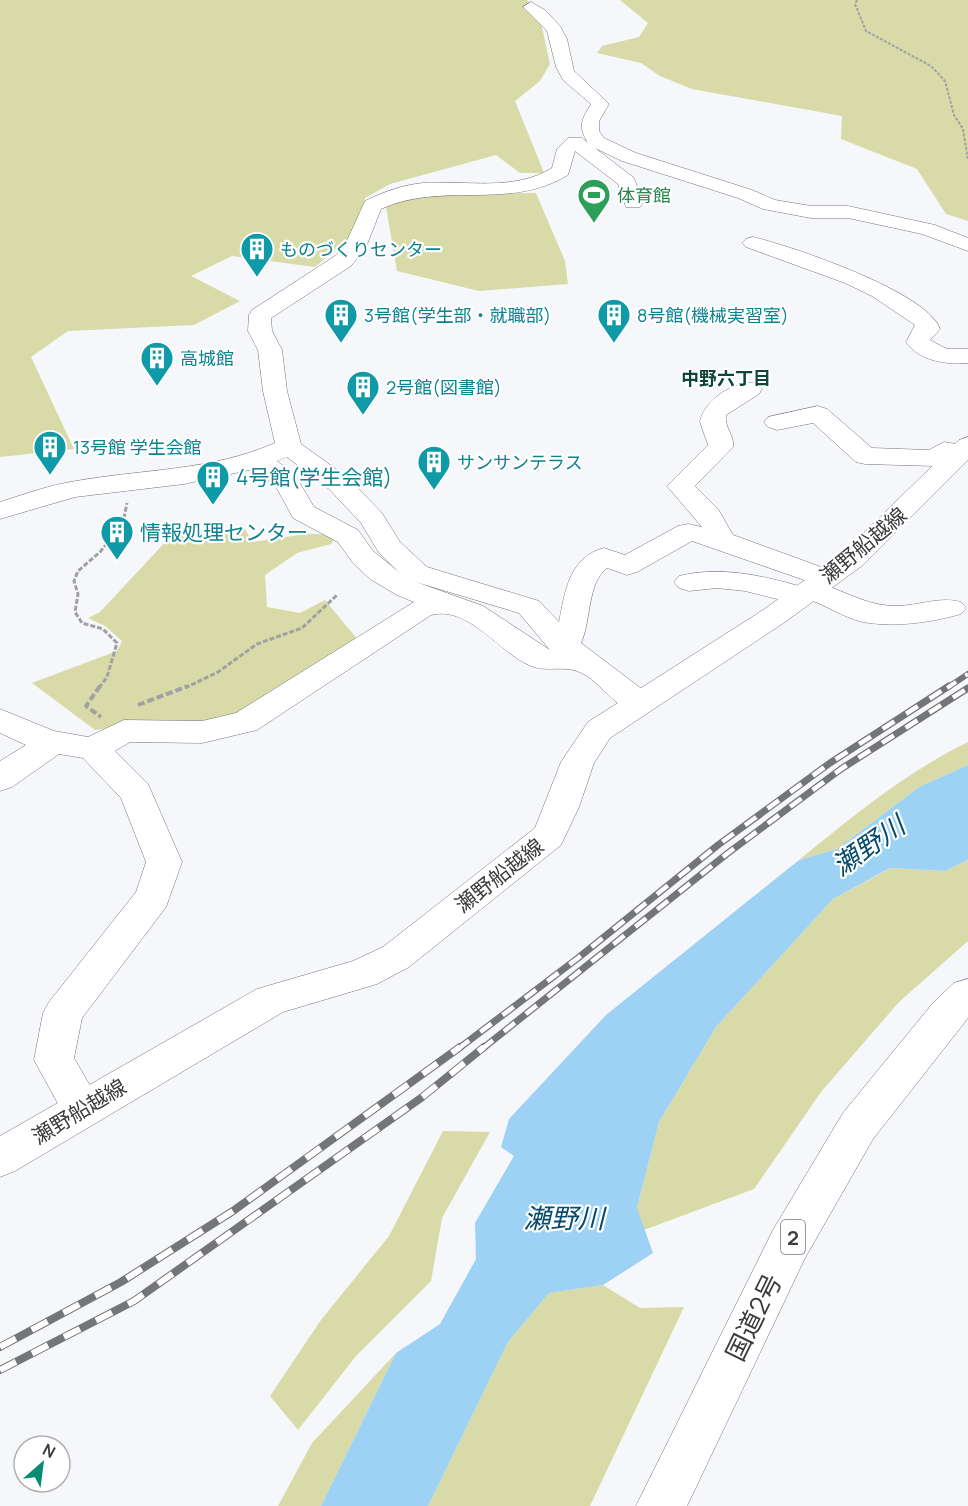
<svg xmlns="http://www.w3.org/2000/svg" width="968" height="1506" viewBox="0 0 968 1506" font-family="Manrope,'Noto Sans JP',sans-serif">
<style>
.green{fill:#d8dba7}
.water{fill:#9dd2f4}
.lines{fill:none;stroke-linecap:round;stroke-linejoin:round}
.minor-casing{stroke:#747479;stroke-width:1}
.major-casing{stroke:#747479;stroke-width:1}
.highway-casing{stroke:#747479;stroke-width:1}
.path-far2{stroke:#a1a1a4;stroke-width:2;stroke-dasharray:3 1.5;stroke-linecap:butt}
.path-far1{stroke:#a1a1a4;stroke-width:3;stroke-dasharray:5 2;stroke-linecap:butt}
.path{stroke:#a1a1a4;stroke-width:4;stroke-dasharray:7 3;stroke-linecap:butt}
.minor{fill:#fff;fill-rule:evenodd}
.major{fill:#fff;fill-rule:evenodd}
.highway{fill:#fff;fill-rule:evenodd}
.rail-far2-casing{stroke:#747577;stroke-width:6}
.rail-far1-casing{stroke:#747577;stroke-width:7}
.rail-casing{stroke:#747577;stroke-width:8}
.rail-far2{stroke:#fff;stroke-width:4;stroke-dasharray:11;stroke-linecap:butt}
.rail-far1{stroke:#fff;stroke-width:4.5;stroke-dasharray:14;stroke-linecap:butt}
.rail{stroke:#fff;stroke-width:6;stroke-dasharray:18;stroke-linecap:butt}
.labels{text-anchor:middle;dominant-baseline:central;stroke-width:4.5;stroke-linejoin:round;paint-order:stroke}
.far-leisure-label{font-size:18px;fill:#27864d;stroke:#fff;text-anchor:start}
.far-culture-label{font-size:18px;fill:#0d838f;stroke:#fff;text-anchor:start}
.far-neighbourhood-label{font-size:18px;font-weight:bold;fill:#0f4639;stroke:#fff}
.shield{fill:#fff;stroke:#767678;stroke-width:1.5}
.shield-label{font-size:20px;font-weight:bold;fill:#3c3c3e}
.culture-label{font-size:21px;fill:#0d838f;stroke:#fff;text-anchor:start}
.street-label{font-size:21px;fill:#3c3c3e;stroke:#fff}
.near-street-label{font-size:26px;fill:#3c3c3e;stroke:#fff}
.near-water-label{font-size:27px;font-style:italic;fill:#064b6c;stroke:#fff}
</style>
<rect width="100%" height="100%" fill="#f6f7fb"/>
<path class="green" d="M 0,0 L 527,0 L 540,18 L 550,64 L 540,81 L 515,101 L 544,173 L 520,173 L 496,155 L 390,184 L 365,198 L 358,231 L 315,267 L 232,256 L 191,276 L 240,301 L 194,325 L 68,331 L 31,357 L 74,449 L 0,457 Z
M 620,0 L 968,0 L 968,221 L 946,214 L 917,169 L 841,139 L 842,116 L 692,89 L 660,76 L 641,63 L 597,53 L 602,46 L 639,37 L 648,23 Z
M 536,193 L 565,261 L 568,284 L 479,291 L 397,271 L 386,207 L 414,194 Z
M 243,525 L 252,542 L 306,534 L 339,534 L 331,544 L 297,553 L 265,575 L 267,607 L 300,613 L 325,600 L 358,640 L 262,701 L 215,723 L 153,722 L 95,730 L 32,683 L 117,651 L 122,641 L 105,626 L 88,618 L 100,612 L 170,537 Z
M 968,742 L 968,765 L 919,787 L 837,849 L 799,860 C 852,817 906,772 968,742 Z
M 968,860 L 968,941 L 899,1002 L 821,1092 L 754,1189 L 644,1230 L 637,1208 L 659,1122 L 716,1027 L 833,899 L 891,868 L 945,871 Z
M 443,1131 L 490,1132 L 442,1218 L 431,1281 L 356,1356 L 298,1430 L 270,1396 L 321,1320 L 389,1236 Z
M 603,1285 L 640,1308 L 684,1307 L 590,1506 L 428,1506 L 508,1342 L 549,1293 Z
M 396,1353 L 321,1506 L 278,1506 L 312,1443 Z"/>
<path class="water" d="M 968,765 L 968,860 L 945,871 L 890,868 L 833,899 L 716,1027 L 659,1122 L 637,1208 L 653,1253 L 603,1285 L 549,1293 L 508,1342 L 428,1506 L 321,1506 L 396,1353 L 440,1324 L 476,1259 L 475,1223 L 514,1156 L 501,1147 L 509,1119 L 606,1015 L 799,860 L 837,849 L 919,787 Z"/>
<g class="lines">
<g class="minor-casing">
<path id="minor" d="M 531,2 L 545,10 L 560,26 L 567,39 L 574,71 L 609,104 L 599,121 L 599,131 L 604,138 L 636,153 L 752,190 L 775,200 L 811,206 L 848,206 L 935,225 L 968,238 L 968,251 L 922,234 L 848,218 L 811,218 L 763,209 L 738,198 L 622,161 L 595,148 L 634,178 L 643,203 L 640,207 L 626,207 L 618,184 L 575,151 L 568,175 C 510,211 441,181 381,209 L 366,247 L 351,266 L 271,318 L 272,331 L 282,350 L 287,391 L 301,444 L 347,477 L 382,513 L 400,542 L 427,567 L 539,601 L 559,622 C 565,592 569,557 604,548 L 625,555 L 678,526 L 688,524 L 702,527 L 667,486 L 708,445 L 700,422 C 703,400 737,378 759,384 L 762,389 L 759,394 L 726,415 C 724,427 735,436 733,447 L 695,486 L 718,509 L 733,535 L 835,572 L 839,578 L 835,584 L 828,586 C 851,595 871,606 896,606 C 918,606 940,596 961,602 L 966,608 L 961,614 C 933,622 899,627 869,623 C 850,621 831,608 813,601 L 802,605 L 745,591 L 717,588 L 689,591 L 679,588 L 674,582 L 679,576 C 720,566 759,575 799,586 L 807,581 L 692,541 L 637,572 L 627,575 L 607,568 C 587,583 591,622 581,643 L 651,696 L 656,703 L 651,710 C 617,720 605,681 577,671 C 563,666 546,672 531,666 C 499,653 469,605 431,615 L 257,730 L 202,743 L 130,742 L 115,751 L 148,784 L 182,862 L 166,907 L 82,1018 L 74,1058 L 103,1108 L 97,1120 L 82,1126 L 67,1120 L 34,1060 L 43,1013 L 49,1002 L 136,892 L 146,862 L 121,798 L 83,758 L 59,754 L 12,787 L 0,791 L 0,761 L 26,745 L 0,733 L 0,709 L 54,731 L 88,737 L 124,720 L 202,721 L 236,713 L 414,602 L 397,595 L 370,579 L 353,563 L 338,542 L 293,518 L 275,485 L 254,469 L 184,484 L 75,497 L 0,519 L 0,502 C 25,494 50,485 76,481 C 144,469 211,471 275,443 L 263,391 L 258,350 L 248,331 L 249,315 L 252,310 L 335,256 L 345,245 L 365,201 C 383,192 403,185 423,183 C 466,180 513,192 552,168 L 557,149 L 568,138 L 582,138 L 588,143 C 578,127 581,120 591,104 L 563,80 L 556,67 L 547,31 L 523,7 ZM 287,457 L 329,489 L 361,523 L 379,553 L 400,573 L 373,551 L 358,530 L 314,507 L 295,475 L 277,461 ZM 416,582 L 519,613 L 550,650 L 483,606 Z
M 753,237 C 791,246 928,292 940,329 L 930,340 L 947,349 L 968,349 L 968,363 C 947,365 919,361 906,342 L 915,325 L 872,296 L 845,283 L 746,247 L 742,243 L 746,239 Z
M 818,406 L 827,409 L 872,448 L 929,450 L 944,442 L 968,446 L 968,458 L 950,458 L 935,466 L 865,464 L 856,462 L 813,423 L 777,430 L 768,427 L 764,422 L 768,417 Z"/>
</g>
<g class="major-casing">
<path id="major" d="M 968,437 L 968,460 L 863,565 L 785,622 L 610,738 L 594,763 L 579,807 L 561,845 L 409,967 L 377,984 L 283,1012 L 15,1171 L 0,1177 L 0,1136 L 257,989 L 353,961 L 383,947 L 535,828 L 561,762 L 588,722 L 763,610 L 843,553 L 959,440 Z"/>
</g>
<g class="highway-casing">
<path id="highway" d="M 968,979 L 968,1018 L 873,1139 L 805,1258 L 687,1506 L 636,1506 L 773,1230 L 843,1113 L 933,1003 L 954,983 Z"/>
</g>
<path class="path-far2" d="M 857,0 L 855,4 L 866,31 L 931,66 L 945,81 L 954,115 L 963,129 L 968,160"/>
<path class="path-far1" d="M 99,688 L 107,677 L 117,643 L 103,629 L 82,623 L 75,612 L 78,594 L 74,581 L 78,571 L 100,552 L 123,523 L 127,503
M 185,688 L 218,672 L 257,644 L 302,628 L 337,595"/>
<path class="path" d="M 100,686 L 86,706 L 101,717
M 138,705 L 188,686"/>
<use href="#minor" class="minor"/>
<use href="#major" class="major"/>
<use href="#highway" class="highway"/>
<g class="rail-far2-casing">
<path id="rail-far2" d="M 947,688 L 968,674"/>
</g>
<g class="rail-far1-casing">
<path id="rail-far1" d="M 458,1049 L 578,958 L 718,845 L 830,763 L 949,686
M 482,1049 L 728,853 L 841,769 L 968,688"/>
</g>
<g class="rail-casing">
<path id="rail" d="M 0,1347 L 121,1282 L 233,1211 L 460,1047
M 0,1370 L 134,1301 L 421,1098 L 484,1047"/>
</g>
<use href="#rail-far2" class="rail-far2"/>
<use href="#rail-far1" class="rail-far1"/>
<use href="#rail" class="rail"/>
</g>
<defs>
<g id="stadium-pin" transform="scale(1.725)"><path d="M0 17L-7.5 6A9.5 9.5 0 1 1 7.5 6Z" fill="#2e9e5b" stroke="#fff"/><path d="M0-5a6.5 5 0 1 0 0 10a6.5 5 0 1 0 0-10ZM-3.5-1.8h7v3.6h-7Z" fill="#fff"/></g>
<g id="building-pin" transform="scale(1.725)"><path d="M0 17L-7.5 6A9.5 9.5 0 1 1 7.5 6Z" fill="#0f9aa8" stroke="#fff"/><path d="M-4-6H4V6H1V3H-1V6H-4ZM-2.5-4.3h1.7v1.8h-1.7ZM.8-4.3h1.7v1.8H.8ZM-2.5-1h1.7V.8h-1.7ZM.8-1h1.7V.8H.8Z" fill="#fff"/></g>
</defs>
<g fill-rule="evenodd">
<use href="#stadium-pin" x="594" y="195"/>
<use href="#building-pin" x="257" y="249"/>
<use href="#building-pin" x="341" y="315"/>
<use href="#building-pin" x="614" y="315"/>
<use href="#building-pin" x="157" y="358"/>
<use href="#building-pin" x="363" y="387"/>
<use href="#building-pin" x="50" y="447"/>
<use href="#building-pin" x="434" y="462"/>
<use href="#building-pin" x="213" y="477"/>
<use href="#building-pin" x="117" y="532"/>
</g>
<g class="labels">
<g class="far-leisure-label">
<text x="617" y="195">体育館</text>
</g>
<g class="far-culture-label">
<text x="280" y="249">ものづくりセンター</text>
<text x="364" y="315">3号館(学生部・就職部)</text>
<text x="637" y="315">8号館(機械実習室)</text>
<text x="180" y="358">高城館</text>
<text x="386" y="387">2号館(図書館)</text>
<text x="73" y="447">13号館 学生会館</text>
<text x="457" y="462">サンサンテラス</text>
</g>
<g class="far-neighbourhood-label">
<text x="726" y="378">中野六丁目</text>
</g>
<rect class="shield" x="781" y="1220" width="24" height="34" rx="4.5"/>
<g class="shield-label">
<text x="793" y="1237">2</text>
</g>
<g class="culture-label">
<text x="236" y="477">4号館(学生会館)</text>
<text x="140" y="532">情報処理センター</text>
</g>
<g class="street-label">
<text transform="translate(863 545) rotate(-40)">瀬野船越線</text>
<text transform="translate(499 875) rotate(-38)">瀬野船越線</text>
<text transform="translate(79 1111) rotate(-31)">瀬野船越線</text>
</g>
<g class="near-street-label">
<text transform="translate(753 1317) rotate(-64)">国道2号</text>
</g>
<g class="near-water-label">
<text transform="translate(868 845) rotate(-35)">瀬野川</text>
<text x="564" y="1217">瀬野川</text>
</g>
</g>
<g transform="translate(42 1464) rotate(28)"><circle r="28" fill="#ffffff" stroke="#b1b1b2" stroke-width="1.5"/>
<path d="M0-4.5L10 22L0 15L-10 22Z" fill="#058c72"/>
<text y="-9" font-size="16" font-weight="bold" text-anchor="middle" fill="#3c3c3e">N</text>
</g>
</svg>
